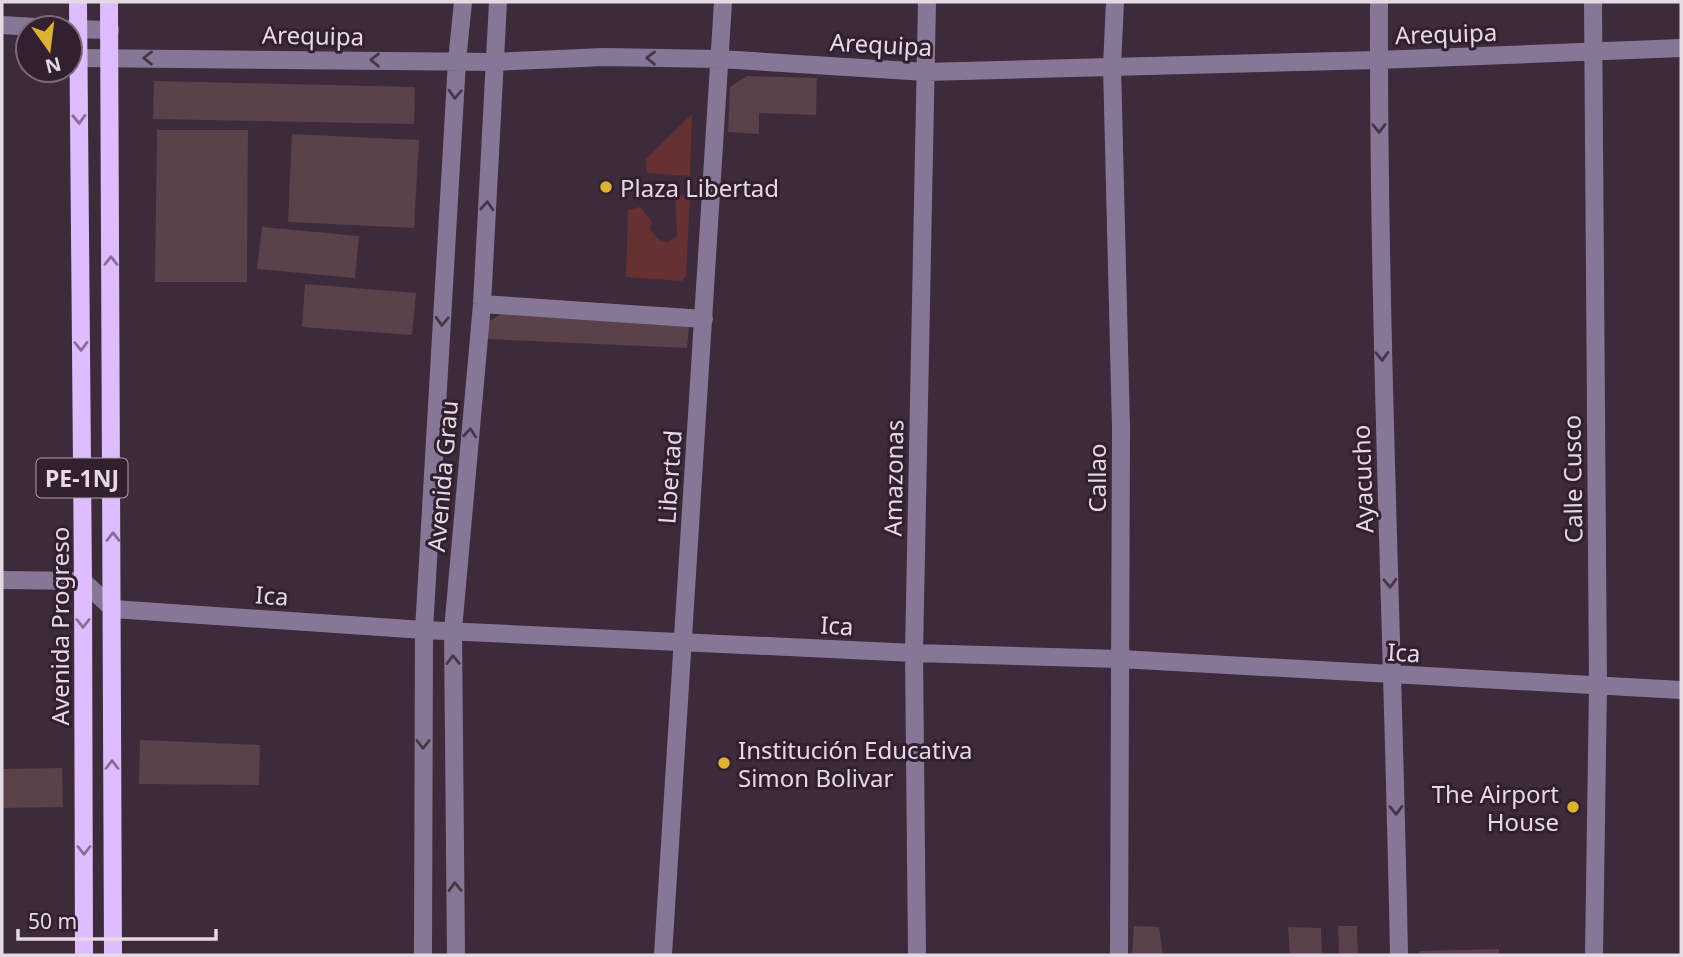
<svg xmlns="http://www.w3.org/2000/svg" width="1683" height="957" viewBox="0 0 1683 957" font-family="'Noto Sans',sans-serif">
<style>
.green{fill:#663133}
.building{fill:#5a414a}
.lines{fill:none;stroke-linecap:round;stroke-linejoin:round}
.minor{stroke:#877797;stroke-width:18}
.major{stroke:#debcfd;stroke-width:18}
.oneway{stroke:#47364a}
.oneway2{stroke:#886e96}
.poi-dot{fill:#dcb233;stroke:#322030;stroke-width:2.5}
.labels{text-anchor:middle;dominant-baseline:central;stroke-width:6;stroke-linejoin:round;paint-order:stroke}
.shield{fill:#322030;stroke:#afa2ad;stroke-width:2}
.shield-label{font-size:23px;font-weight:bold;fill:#e5d9e3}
.street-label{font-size:24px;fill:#e5d9e3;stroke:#322030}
.poi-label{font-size:24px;fill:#e5d9e3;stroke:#322030;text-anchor:start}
</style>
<rect width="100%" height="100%" fill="#3d2a3a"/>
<path class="green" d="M 692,114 L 690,176 L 647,173 L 646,159 Z
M 675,195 L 690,195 L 686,276 L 682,281 L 626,277 L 628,210 L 640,207 L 652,222 L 650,229 C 655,237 659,241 668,242 L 677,236 Z"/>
<path class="building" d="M 747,76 L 817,78 L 816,115 L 759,113 L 759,134 L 728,132 L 730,87 Z
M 154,81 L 415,87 L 414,124 L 153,119 Z
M 157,130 L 248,130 L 247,282 L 155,282 Z
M 292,134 L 419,140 L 414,228 L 288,222 Z
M 262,227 L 359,236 L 355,278 L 257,269 Z
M 305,284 L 416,293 L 412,335 L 302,327 Z
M 503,313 L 689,325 L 687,348 L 487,339 L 488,322 Z
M 140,740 L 260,745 L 259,785 L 139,784 Z
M 62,768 L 63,807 L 2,808 L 2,769 Z
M 1134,926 L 1159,927 L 1163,955 L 1132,955 Z
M 1338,926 L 1357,926 L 1358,955 L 1339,955 Z
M 1288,927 L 1321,928 L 1322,955 L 1290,955 Z
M 1499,949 L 1499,955 L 1419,955 L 1419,951 Z"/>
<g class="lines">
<path class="minor" d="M 1115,2 L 1112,66 L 1121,428 L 1119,955
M 1379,2 C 1378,320 1393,637 1399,955
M 1593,2 L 1598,686 L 1594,955
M 2,25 L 51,28
M 70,29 L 110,30
M 78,58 L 494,62 L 604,57 L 720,59 L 926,72 L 1378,60 L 1681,48
M 482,304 L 704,319
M 2,580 L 83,581 L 113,609 L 424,630 L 914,653 L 1120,659 L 1681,690
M 423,955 L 424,630 L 457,61 L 463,2
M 456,955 L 453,630 L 482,304 L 498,2
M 663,955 L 723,2
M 917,955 L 914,653 L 927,2"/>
<path class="major" d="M 78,2 L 83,581 L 84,955
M 109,2 L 113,955"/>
</g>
<defs><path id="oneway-chevron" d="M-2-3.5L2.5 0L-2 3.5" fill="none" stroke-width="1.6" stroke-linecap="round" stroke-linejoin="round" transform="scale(1.75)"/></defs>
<g class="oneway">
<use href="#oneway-chevron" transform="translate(148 58) rotate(-179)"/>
<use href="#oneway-chevron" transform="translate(651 58) rotate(-179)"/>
<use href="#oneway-chevron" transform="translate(375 60) rotate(-179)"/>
<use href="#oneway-chevron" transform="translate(455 94) rotate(93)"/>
<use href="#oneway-chevron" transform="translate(1379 128) rotate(89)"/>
<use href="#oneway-chevron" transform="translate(487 206) rotate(-87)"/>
<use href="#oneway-chevron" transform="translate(442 321) rotate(93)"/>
<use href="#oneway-chevron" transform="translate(1382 356) rotate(88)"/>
<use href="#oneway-chevron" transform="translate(470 433) rotate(-85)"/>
<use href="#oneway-chevron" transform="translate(1390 583) rotate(88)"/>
<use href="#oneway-chevron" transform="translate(453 660) rotate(-91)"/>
<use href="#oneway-chevron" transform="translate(423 744) rotate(90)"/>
<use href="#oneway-chevron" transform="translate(1396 810) rotate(89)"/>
<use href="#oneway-chevron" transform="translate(455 887) rotate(-91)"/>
</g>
<g class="oneway2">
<use href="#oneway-chevron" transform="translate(79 119) rotate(89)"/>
<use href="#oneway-chevron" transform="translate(111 261) rotate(-90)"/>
<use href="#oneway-chevron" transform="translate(81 346) rotate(89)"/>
<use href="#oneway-chevron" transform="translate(113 537) rotate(-90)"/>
<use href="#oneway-chevron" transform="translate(83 623) rotate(90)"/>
<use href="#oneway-chevron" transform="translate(112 765) rotate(-90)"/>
<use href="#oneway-chevron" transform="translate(84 850) rotate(90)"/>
</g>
<g class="poi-dot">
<circle cx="606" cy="187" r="7"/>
<circle cx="724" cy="763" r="7"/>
<circle cx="1573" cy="807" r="7"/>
</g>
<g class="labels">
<rect class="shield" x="36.5" y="458.5" width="91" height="39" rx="5"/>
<g class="shield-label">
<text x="82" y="478">PE-1NJ</text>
</g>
<g class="street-label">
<text transform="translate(1446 33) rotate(-2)">Arequipa</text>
<text transform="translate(313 35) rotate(1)">Arequipa</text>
<text transform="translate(881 44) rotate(3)">Arequipa</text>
<text transform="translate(442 476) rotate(-85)">Avenida Grau</text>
<text transform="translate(669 477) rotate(-86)">Libertad</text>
<text transform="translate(893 478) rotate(-89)">Amazonas</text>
<text transform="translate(1096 478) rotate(-90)">Callao</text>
<text transform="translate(1362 479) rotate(-92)">Ayacucho</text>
<text transform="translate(1572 479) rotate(-91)">Calle Cusco</text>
<text transform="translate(272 595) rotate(4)">Ica</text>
<text transform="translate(837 625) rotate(3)">Ica</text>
<text transform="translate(59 626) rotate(-90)">Avenida Progreso</text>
<text transform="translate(1404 652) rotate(3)">Ica</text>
</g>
<g class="poi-label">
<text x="620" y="187">Plaza Libertad</text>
<text x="738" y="749">Institución Educativa<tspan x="738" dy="28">Simon Bolivar</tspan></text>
<text x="1559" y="793" text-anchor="end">The Airport<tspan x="1559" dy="28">House</tspan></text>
</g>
</g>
<rect width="1683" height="957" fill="none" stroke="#e5d9e3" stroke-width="7"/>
<g transform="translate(49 49) rotate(166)"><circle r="33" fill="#322030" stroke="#7a6a78" stroke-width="2"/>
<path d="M0-5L12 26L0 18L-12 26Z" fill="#dcb233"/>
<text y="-10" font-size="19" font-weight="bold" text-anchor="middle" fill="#e5d9e3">N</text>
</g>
<path d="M18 929v10h198v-10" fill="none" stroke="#e5d9e3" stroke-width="3.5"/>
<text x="28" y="929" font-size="21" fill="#e5d9e3" stroke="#322030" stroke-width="5" paint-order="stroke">50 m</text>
</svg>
